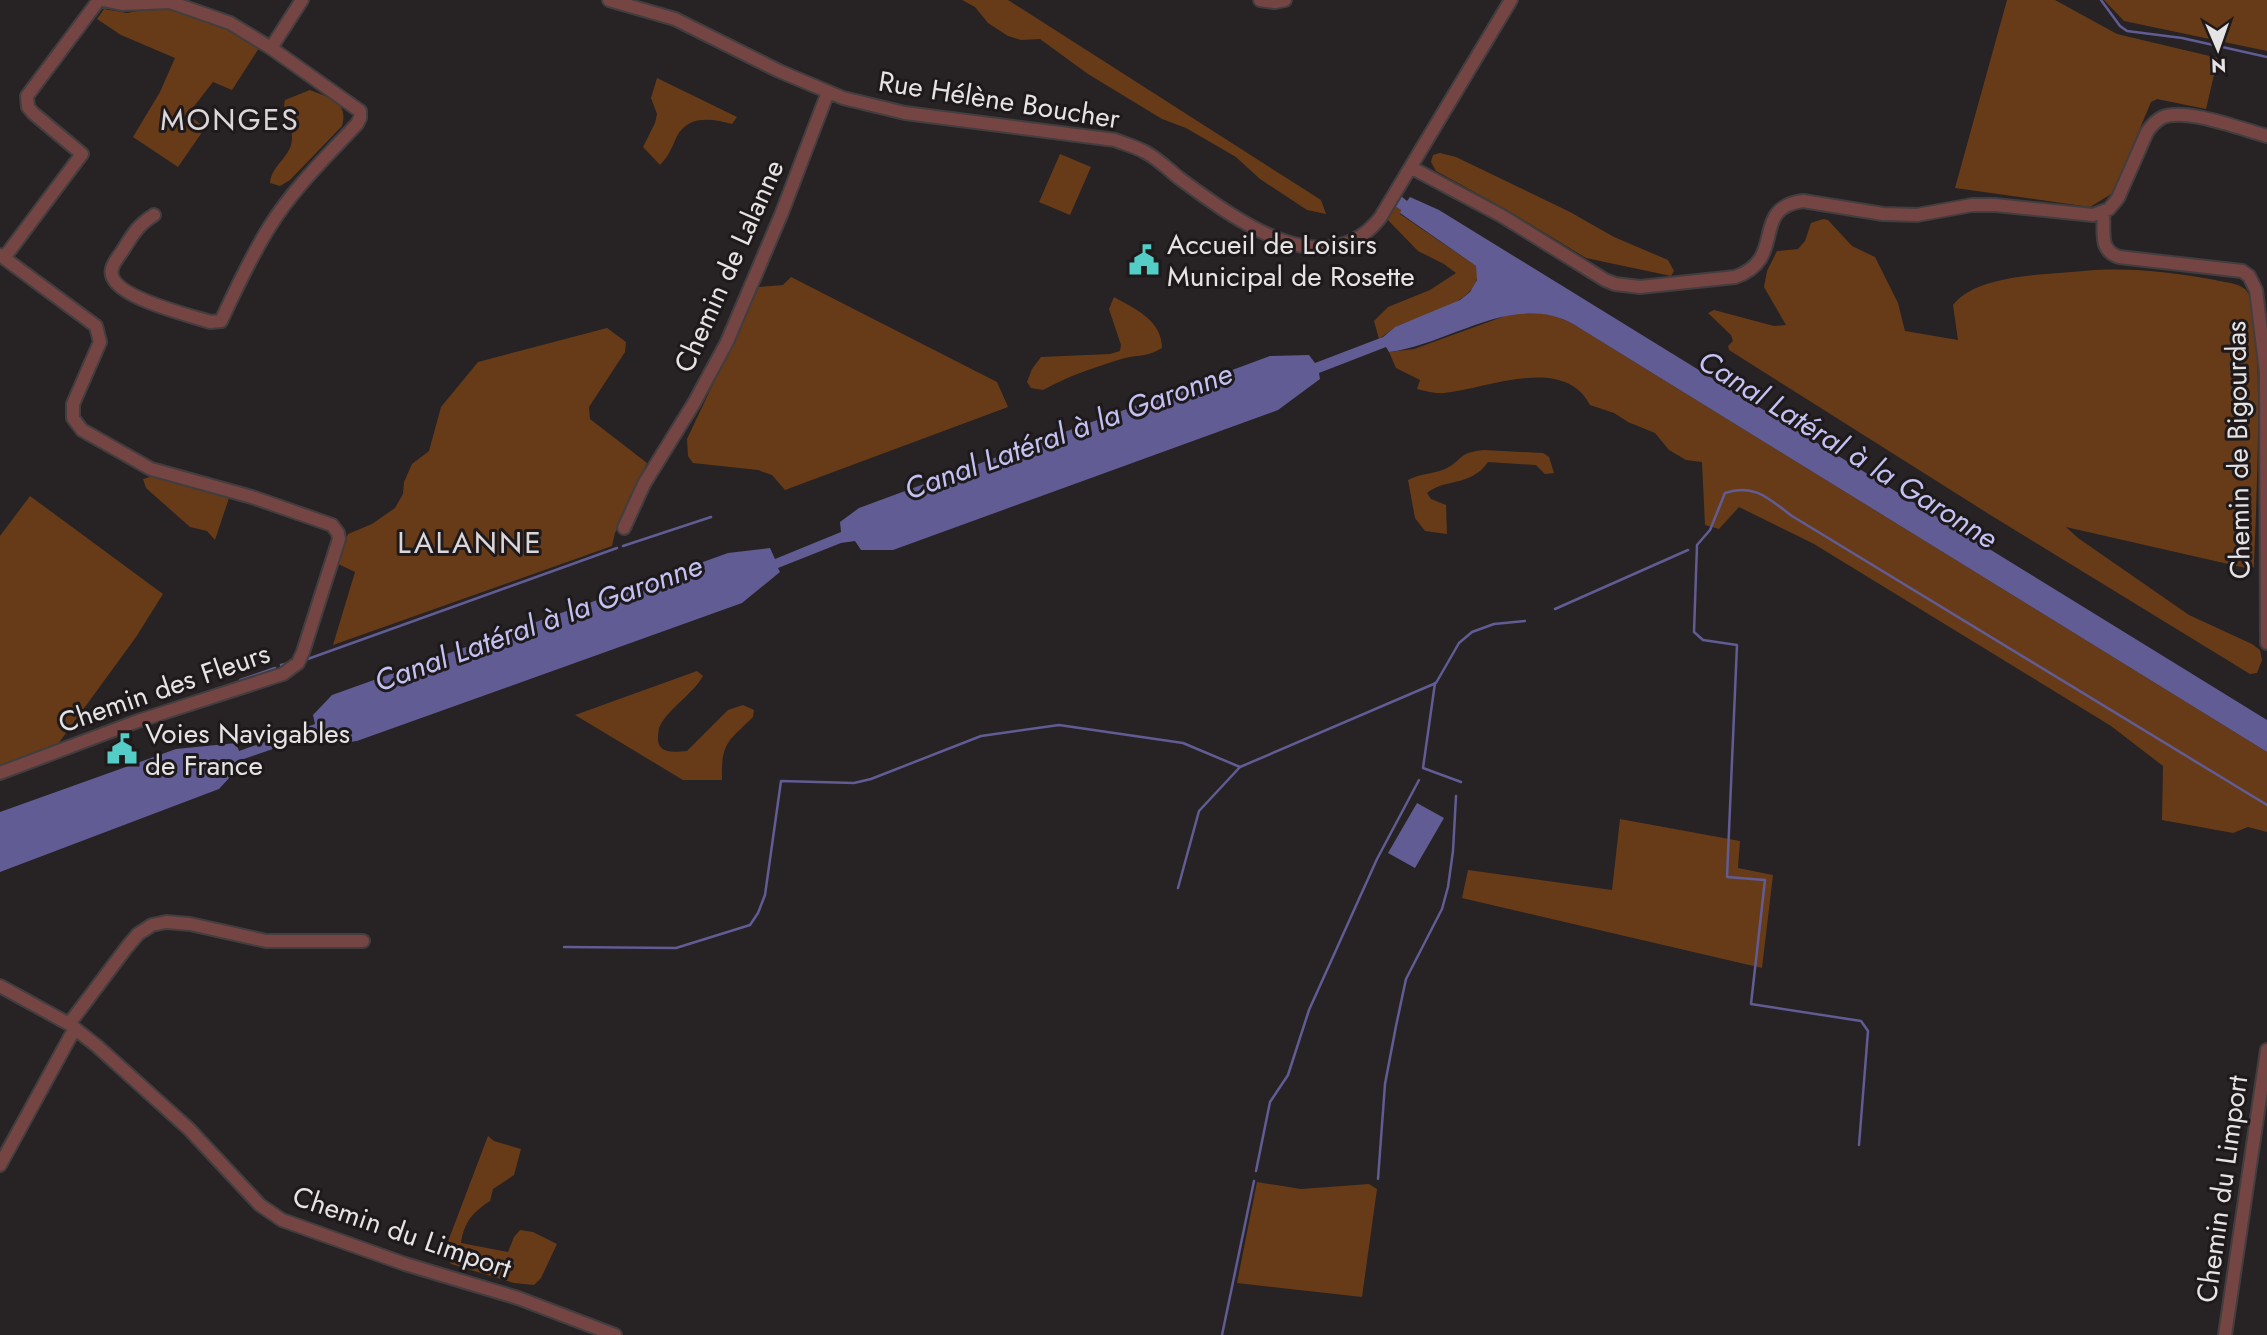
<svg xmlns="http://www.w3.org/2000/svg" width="2267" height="1335" viewBox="0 0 2267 1335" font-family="Jost,sans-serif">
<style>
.green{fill:#673b18}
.water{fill:#615c93}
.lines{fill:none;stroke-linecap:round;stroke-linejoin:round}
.stream{stroke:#615c93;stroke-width:2.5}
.street-casing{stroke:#423d3f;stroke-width:16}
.street{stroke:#744542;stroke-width:12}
.labels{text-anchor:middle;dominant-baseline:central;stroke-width:6;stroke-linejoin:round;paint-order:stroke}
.street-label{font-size:28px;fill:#e6e3e4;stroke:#1e191b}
.poi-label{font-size:28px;fill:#e6e3e4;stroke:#1e191b;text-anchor:start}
.neighbourhood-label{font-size:30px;letter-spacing:2px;fill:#ddd6d9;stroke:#1e191b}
.water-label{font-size:30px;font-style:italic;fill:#c4c1f3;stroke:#1e191b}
</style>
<rect width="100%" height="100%" fill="#272224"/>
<path class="green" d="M 962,0 L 1008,0 L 1321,200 L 1326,214 L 1307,210 L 1260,179 L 1236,157 L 1186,128 L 1162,119 L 1088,74 L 1040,39 L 1021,40 L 1008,36 L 988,23 L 975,7 Z
M 2007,0 L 2055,0 L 2117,34 L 2218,58 L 2206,109 L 2157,99 L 2151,102 L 2113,193 L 2090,207 L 1955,188 Z
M 2104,0 L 2267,0 L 2267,51 L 2124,21 Z
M 152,8 C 191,8 226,29 259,48 L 232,90 L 213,82 L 188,114 L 205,128 L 178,167 L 133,137 L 160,92 L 175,58 L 121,35 L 97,19 L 104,9 L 127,13 Z
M 657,78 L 737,117 L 732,124 C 713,119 689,114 677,136 C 672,147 669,156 660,165 L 643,147 L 655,123 L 657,114 L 651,98 Z
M 310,90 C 329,98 349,101 342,126 L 290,180 L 280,186 L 270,183 C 271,165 292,157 292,138 C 293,124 281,114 285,100 Z
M 1440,153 L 1456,157 L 1570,212 L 1614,237 L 1668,260 L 1674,271 L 1671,276 L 1586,258 L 1507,210 L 1436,171 L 1431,162 L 1433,155 Z
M 1060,154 L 1091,167 L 1070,215 L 1039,202 Z
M 1395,206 L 1401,210 L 1400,214 L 1476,266 C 1488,301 1420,316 1398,326 C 1391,329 1385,335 1379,339 L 1374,321 L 1388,307 L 1430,290 L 1456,273 L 1444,264 L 1418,251 L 1386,218 Z
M 1823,219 L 1828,220 L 1852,246 L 1875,257 L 1898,303 L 1905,331 L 1958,340 L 1953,305 C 1978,274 2045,275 2083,271 C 2130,267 2170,272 2215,280 C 2224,282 2237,283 2245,289 C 2267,306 2255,528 2254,567 L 2250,569 L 2066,527 L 2078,538 L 2189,615 L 2252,644 L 2260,650 L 2262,660 L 2257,673 L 2250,674 L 1992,516 L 1729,350 L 1728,346 L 1733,341 L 1731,335 L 1708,313 L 1714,310 L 1774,326 L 1786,325 L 1764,287 L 1767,271 L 1777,251 L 1798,249 L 1805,241 L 1811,223 Z
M 791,277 L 997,382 L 1008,407 L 785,490 L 772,475 L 758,470 L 693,463 L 688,456 L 687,439 L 759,287 L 783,285 Z
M 1114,297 C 1135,309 1162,320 1162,348 C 1150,356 1139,355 1125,358 C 1098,366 1068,376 1043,390 L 1031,388 L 1027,382 L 1032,369 L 1041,357 L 1110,354 L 1120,351 L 1121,345 L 1109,309 Z
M 1516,312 C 1537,311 1554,314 1573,324 L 2267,752 L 2267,832 L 2248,827 L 2233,833 L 2162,820 L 2163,766 L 2111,726 L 1814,544 L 1739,507 L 1719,529 L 1705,525 L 1702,462 L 1686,460 L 1669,450 L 1655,433 L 1628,422 L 1614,413 L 1590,405 C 1563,354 1488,389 1444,393 C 1435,394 1426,391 1417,389 L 1420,380 L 1396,368 L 1389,352 L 1414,349 Z
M 607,328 L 626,342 L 625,352 L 589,407 L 590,419 L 647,463 L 615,533 L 612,546 L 333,645 L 355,572 L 336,563 L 348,534 L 372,524 L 395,508 L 403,494 L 404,482 L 412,464 L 429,451 L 441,407 L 478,362 Z
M 1484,450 L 1543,453 L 1549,457 L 1554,473 L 1545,474 L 1536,465 L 1488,462 C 1471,487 1445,478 1427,493 L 1431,499 L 1446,505 L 1447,534 L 1425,531 L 1415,518 L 1408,480 C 1421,473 1435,474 1445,469 C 1465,459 1456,453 1484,450 Z
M 157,475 L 230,495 L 215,540 L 207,531 L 190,527 L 146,488 L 143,479 Z
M 30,496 L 163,594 L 136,637 L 58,744 L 0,766 L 0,536 Z
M 697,671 L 703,676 C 693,694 667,710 660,726 C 659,726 658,735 658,737 C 657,754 674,752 687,751 L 728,710 L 743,705 L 754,710 L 753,717 C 728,742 721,742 722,780 L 683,780 L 575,715 Z
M 1620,819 L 1740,841 L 1738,868 L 1773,875 L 1762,968 L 1462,898 L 1468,870 L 1612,890 Z
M 488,1136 L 494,1141 L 521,1149 L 514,1175 L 493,1189 L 490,1201 C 473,1212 464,1222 461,1243 L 508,1252 L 514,1237 L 520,1230 L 533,1232 L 557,1244 L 541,1278 L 534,1285 L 514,1283 L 451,1264 L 446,1255 L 447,1244 Z
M 1257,1182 L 1301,1189 L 1369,1184 L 1377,1189 L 1362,1297 L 1237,1283 Z"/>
<path class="water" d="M 1401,196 L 1407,201 L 1410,197 L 1439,210 L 2267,720 L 2267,752 L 1573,324 C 1513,291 1451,344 1389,352 L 1386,347 L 1319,373 L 1320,379 L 1278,410 L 893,550 L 861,550 L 855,541 L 841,543 L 778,568 L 780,572 L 742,603 L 357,741 C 341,743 328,749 319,733 L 241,760 L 241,765 L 219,789 L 0,872 L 0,812 L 176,749 L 236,743 L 239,751 L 315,724 L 313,715 L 332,695 L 728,553 L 770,548 L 775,559 L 841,532 L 840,522 L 859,508 L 1270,356 L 1309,355 L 1315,363 L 1383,337 L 1395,327 L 1460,300 L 1470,292 L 1477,280 L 1476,266 L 1400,213 L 1401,210 L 1395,206 Z
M 1417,803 L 1444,818 L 1415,868 L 1388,853 Z"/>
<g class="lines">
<path class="stream" d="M 2101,0 L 2120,26 L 2127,31 L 2182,38 L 2267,57
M 623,546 L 711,517
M 1555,609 L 1688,550
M 305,660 L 617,548
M 281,665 L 289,663
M 240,680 L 275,668
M 1435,683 L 1423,768 L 1461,782
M 1178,888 L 1199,811 L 1240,767
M 564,947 L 676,948 L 750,925 L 758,913 L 765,895 L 781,781 L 854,783 L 871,779 L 981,736 L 1059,725 L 1183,743 L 1240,767 L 1436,683 L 1459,643 L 1472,632 L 1494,624 L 1525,621
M 1859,1145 L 1868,1031 L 1861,1021 L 1751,1004 L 1765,880 L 1727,877 L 1737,645 L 1703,640 L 1694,632 L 1697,545 L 1710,530 L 1725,493 C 1755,483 1769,499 1792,516 L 2267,805
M 1256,1171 L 1270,1102 L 1288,1075 L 1309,1010 L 1377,859 L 1419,780
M 1378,1179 L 1385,1084 L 1396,1026 L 1406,979 L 1442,909 L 1448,887 L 1453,851 L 1456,796
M 1222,1335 L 1254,1181"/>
<g class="street-casing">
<path id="street" d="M 103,0 L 122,4 L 170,2 L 230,23 L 271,48 L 360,111 L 360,118 L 357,124 C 327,156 293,189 270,226 C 251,256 236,289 221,321 L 210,322 C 190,315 105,296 112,269 C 113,263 119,256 123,250 C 133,234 138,225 154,215
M 609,0 L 675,19 L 779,71 L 843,98 L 905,113 L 1115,140 C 1125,144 1136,147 1145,152 C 1157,158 1168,169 1179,178 C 1231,216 1324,289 1380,218 L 1511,0
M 1260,0 L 1275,2 L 1285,0
M 271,48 L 302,0
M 1412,168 L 1502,216 L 1605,280 L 1615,284 L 1640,287 L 1735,277 C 1788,259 1749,208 1803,201 L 1883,214 L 1917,215 L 1972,205 L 1995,205 L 2093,215 L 2109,209 L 2118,198 L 2147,132 C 2151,126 2155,121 2163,117 C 2187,108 2241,129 2267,136
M 2103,213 C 2105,232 2098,250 2119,257 L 2242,271 L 2249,276 L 2256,290 L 2266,372 L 2267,643
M 0,255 L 96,326 L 100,342 L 73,404 L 73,418 L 82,430 L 151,469 L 252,497 L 332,525 L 338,533 L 339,539 L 303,652 L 298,663 L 283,674 L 138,721 L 0,773
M 4,258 L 82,154 L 33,113 L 28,107 L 27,96 L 99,0
M 624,528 L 644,484 L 694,403 L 727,342 L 781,215 L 828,92
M 0,986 L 69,1024 L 97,1046 L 189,1129 L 260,1205 L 282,1220 L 405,1264 L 518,1298 L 615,1335
M 69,1024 L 127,947 L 138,934 L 152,925 L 166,922 L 190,924 L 266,941 L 363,941
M 0,1165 L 75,1028
M 2225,1335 L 2267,1050"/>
</g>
<use href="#street" class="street"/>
</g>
<defs>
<g id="civic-bare" transform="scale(2.415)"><path d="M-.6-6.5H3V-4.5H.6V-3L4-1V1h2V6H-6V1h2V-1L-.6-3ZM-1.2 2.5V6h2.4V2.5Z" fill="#54cdc7" stroke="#1e191b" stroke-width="2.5" paint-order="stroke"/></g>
</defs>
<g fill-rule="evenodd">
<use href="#civic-bare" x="1144" y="260"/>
<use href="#civic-bare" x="122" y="749"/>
</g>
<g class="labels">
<g class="street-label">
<text transform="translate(999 100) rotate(9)">Rue Hélène Boucher</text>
<text transform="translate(729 266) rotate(-66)">Chemin de Lalanne</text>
<text transform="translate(2238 450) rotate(-91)">Chemin de Bigourdas</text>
<text transform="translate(164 688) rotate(-19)">Chemin des Fleurs</text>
<text transform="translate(2222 1189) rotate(-82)">Chemin du Limport</text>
<text transform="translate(402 1232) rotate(19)">Chemin du Limport</text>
</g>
<g class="poi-label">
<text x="1167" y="244">Accueil de Loisirs<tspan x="1167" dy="32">Municipal de Rosette</tspan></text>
<text x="145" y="733">Voies Navigables<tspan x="145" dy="32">de France</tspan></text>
</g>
<g class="neighbourhood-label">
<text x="230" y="119">MONGES</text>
<text x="470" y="542">LALANNE</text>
</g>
<g class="water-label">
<text transform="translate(1068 431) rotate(-20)">Canal Latéral à la Garonne</text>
<text transform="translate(1848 449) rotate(32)">Canal Latéral à la Garonne</text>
<text transform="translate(538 623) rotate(-20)">Canal Latéral à la Garonne</text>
</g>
</g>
<g transform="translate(2218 49) rotate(178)" stroke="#1e191b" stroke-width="5" paint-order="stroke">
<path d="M0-5L12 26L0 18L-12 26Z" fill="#e6e3e4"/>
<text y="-10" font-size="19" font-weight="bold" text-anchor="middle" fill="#e6e3e4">N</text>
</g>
</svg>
